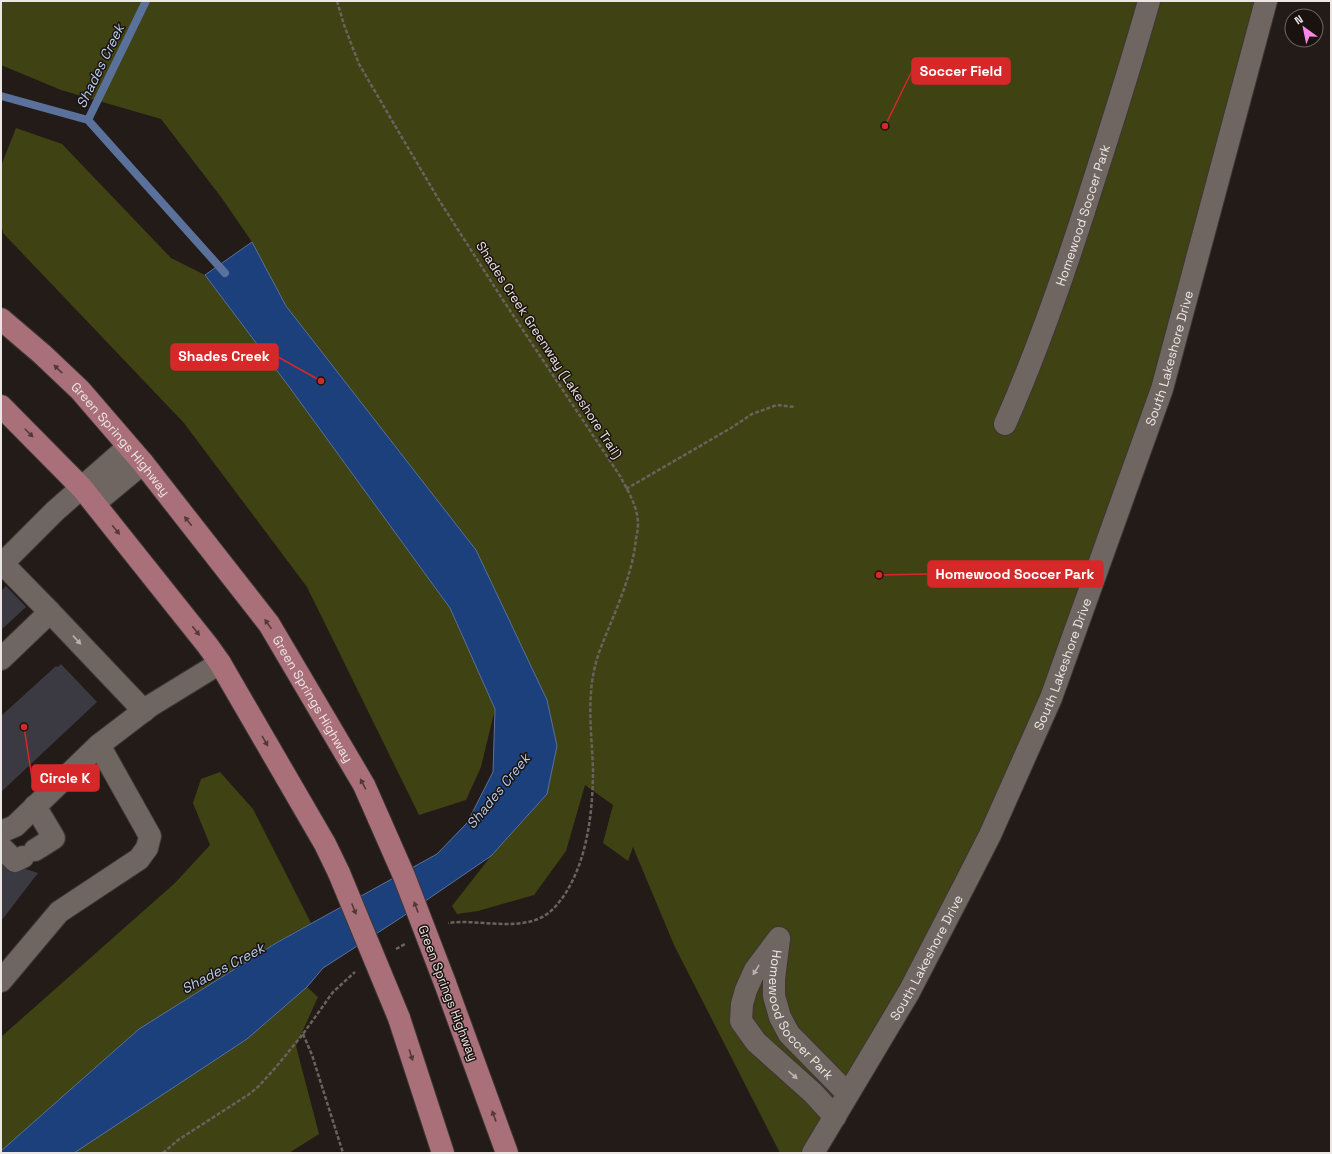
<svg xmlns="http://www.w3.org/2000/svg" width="1332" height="1154" viewBox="0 0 1332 1154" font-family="'Space Grotesk',sans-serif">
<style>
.green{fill:#3f4212}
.water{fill:#1c407c;stroke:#5a729b}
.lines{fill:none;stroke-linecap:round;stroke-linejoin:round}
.stream{stroke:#5a729b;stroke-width:8}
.building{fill:#3b3941}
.minor-casing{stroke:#3d3735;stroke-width:24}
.major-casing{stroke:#3d3735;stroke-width:24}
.path{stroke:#69625f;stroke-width:2.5;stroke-dasharray:4 2;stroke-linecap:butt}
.minor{stroke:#6f6561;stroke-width:22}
.major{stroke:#aa7079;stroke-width:22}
.major-bridge-casing{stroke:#3d3735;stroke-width:24;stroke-linecap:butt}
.major-bridge{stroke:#aa7079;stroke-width:22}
.oneway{fill:#543839}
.oneway2{fill:#bab2b0}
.labels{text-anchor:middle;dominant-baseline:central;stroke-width:3;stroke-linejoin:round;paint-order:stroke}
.street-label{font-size:13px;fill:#ece6e4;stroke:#1a120f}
.water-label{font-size:14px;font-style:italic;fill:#b7cdf1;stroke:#1a120f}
.leader{fill:none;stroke:#d62828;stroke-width:1.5}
.callout-dot{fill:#d62828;stroke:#1a120f;stroke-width:1.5}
.callout{fill:#d62828;stroke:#d62828;stroke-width:1.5}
.callout-label{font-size:14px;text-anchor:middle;font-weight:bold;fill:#fff}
</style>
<rect width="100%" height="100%" fill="#231b18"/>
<path class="green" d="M 1,1 L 1263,1 L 1125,492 L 966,882 L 813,1153 L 780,1153 L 674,945 L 633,847 L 628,861 L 603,843 L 613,805 L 585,785 L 566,851 L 534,895 L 478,911 L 457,914 L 452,906 L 491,856 L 547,794 L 547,700 L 476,550 L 286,306 L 252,242 L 221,197 L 161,119 L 61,90 L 1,65 Z
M 16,128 L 62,144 L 171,258 L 205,275 L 290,388 L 450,608 L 495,709 L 481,767 L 466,800 L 419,815 L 307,587 L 184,423 L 3,233 L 1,222 L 1,166 Z
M 220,772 L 253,809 L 311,923 L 275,943 L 139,1029 L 1,1151 L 1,1037 L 175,883 L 210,845 L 193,803 L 201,779 Z
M 307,987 L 318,997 L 296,1046 L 319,1134 L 289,1153 L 74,1153 L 247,1039 Z"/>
<path class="water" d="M 252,242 L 286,306 L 476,550 L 547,700 L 557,746 L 547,794 L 491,856 L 399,919 L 323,968 L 307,987 L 247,1039 L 74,1153 L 1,1153 L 1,1151 L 139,1029 L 276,943 L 437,854 L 467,823 L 493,772 L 495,709 L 450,608 L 290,388 L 205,275 Z"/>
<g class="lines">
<path class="stream" d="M 146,1 L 88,120 L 225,273
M 1,96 L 88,120"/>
</g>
<path class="building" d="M 6,586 L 26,607 L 1,630 L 1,591 Z
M 61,664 L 97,702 L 1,792 L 1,716 L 56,666 L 58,667 Z
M 1,861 L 38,873 L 1,921 Z"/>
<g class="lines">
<g class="minor-casing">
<g id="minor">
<path id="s1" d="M 1005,424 C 1040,345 1068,263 1094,180 C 1113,121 1132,61 1149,1"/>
<path d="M 95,503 L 143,463"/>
<path d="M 1,565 L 55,511 L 128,447"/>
<path d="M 50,612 L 144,711"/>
<path d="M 1,659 L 50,612 L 3,564"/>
<path d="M 1,832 L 15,826 L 99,745"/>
<path d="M 1,847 L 15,861 L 23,857"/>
<path d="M 35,850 L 54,838 L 35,806"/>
<path d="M 779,938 L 755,970 L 746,990 L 742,1004 L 741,1021 L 756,1042 L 813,1093 L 835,1117"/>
<path id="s2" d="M 779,939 L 774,979 L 774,996 L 780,1017 L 789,1034 L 848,1094"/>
<path d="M 1,981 L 59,912 L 139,859 L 147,848 L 150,836 L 99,745 L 150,706 L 220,663"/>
<path id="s3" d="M 813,1153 L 909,992 L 966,882 L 990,835 L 1051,698 L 1162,389 L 1266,1"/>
</g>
</g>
<g class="major-casing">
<g id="major">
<path id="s4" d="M 1,319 L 42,354 L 80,390 L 143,463 L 269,624 L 364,785 L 379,819"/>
<path d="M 1,406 L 82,488 L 208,646 L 220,663 L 325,844 L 339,873"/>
<path d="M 445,983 L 507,1153"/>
<path d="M 399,1018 L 443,1153"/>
</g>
</g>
<path class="path" d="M 337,1 L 344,25 L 359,64 L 404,141 L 439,200 L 503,300 L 620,476 C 628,491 638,507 638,524 C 638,529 637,534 636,539 C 633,569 621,598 610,625 C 604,640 597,655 594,671 C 587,704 592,737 593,770 C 593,815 586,873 555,907 C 529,936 481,918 448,923
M 626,489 L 731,428 L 752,414 L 777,405 L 795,407
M 396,949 L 405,944
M 303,1034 L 312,1055 L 343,1153
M 163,1153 L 178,1140 L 248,1095 L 259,1086 L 276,1067 L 303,1034 L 333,992 L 355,972"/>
<use href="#minor" class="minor"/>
<use href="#major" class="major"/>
<g class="major-bridge-casing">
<path id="major-bridge" d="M 379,819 L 404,876 L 445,983
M 339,873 L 399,1018"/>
</g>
<use href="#major-bridge" class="major-bridge"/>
</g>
<defs><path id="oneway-solid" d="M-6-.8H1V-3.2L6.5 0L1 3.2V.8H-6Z"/></defs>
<g class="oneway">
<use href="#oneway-solid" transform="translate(58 369) rotate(-136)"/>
<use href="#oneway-solid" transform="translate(29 433) rotate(45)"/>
<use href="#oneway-solid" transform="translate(188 521) rotate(-128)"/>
<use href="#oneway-solid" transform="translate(116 530) rotate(51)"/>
<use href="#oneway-solid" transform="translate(268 624) rotate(-125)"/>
<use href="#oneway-solid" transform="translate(196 631) rotate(52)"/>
<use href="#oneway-solid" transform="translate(265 741) rotate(60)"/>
<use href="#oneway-solid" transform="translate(363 784) rotate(-118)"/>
<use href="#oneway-solid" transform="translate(416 907) rotate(-111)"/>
<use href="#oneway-solid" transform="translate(354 909) rotate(68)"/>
<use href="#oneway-solid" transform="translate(411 1055) rotate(72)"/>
<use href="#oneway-solid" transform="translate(494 1116) rotate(-110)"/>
</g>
<g class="oneway2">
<use href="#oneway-solid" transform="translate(77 640) rotate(47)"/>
<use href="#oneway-solid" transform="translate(756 970) rotate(122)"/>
<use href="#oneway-solid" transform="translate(793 1075) rotate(41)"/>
</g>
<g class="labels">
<g class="street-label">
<text stroke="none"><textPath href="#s1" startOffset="223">Homewood Soccer Park</textPath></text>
<text transform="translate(549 350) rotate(57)">Shades Creek Greenway (Lakeshore Trail)</text>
<text stroke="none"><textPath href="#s3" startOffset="874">South Lakeshore Drive</textPath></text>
<text stroke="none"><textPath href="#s4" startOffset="170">Green Springs Highway</textPath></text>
<text stroke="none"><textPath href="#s3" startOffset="550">South Lakeshore Drive</textPath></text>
<text stroke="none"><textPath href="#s4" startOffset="494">Green Springs Highway</textPath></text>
<text stroke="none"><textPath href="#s3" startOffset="226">South Lakeshore Drive</textPath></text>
<text transform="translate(448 993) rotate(69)">Green Springs Highway</text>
<text stroke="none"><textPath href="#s2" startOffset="85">Homewood Soccer Park</textPath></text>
</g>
<g class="water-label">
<text transform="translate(100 66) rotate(-64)">Shades Creek</text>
<text transform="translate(498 791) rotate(-51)">Shades Creek</text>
<text transform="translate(223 968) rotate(-28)">Shades Creek</text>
</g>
</g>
<path class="leader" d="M885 126L912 71M321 381L278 357M879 575L928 574M24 727L32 778"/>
<g class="callout-dot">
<circle cx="885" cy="126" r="4"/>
<circle cx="321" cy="381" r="4"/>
<circle cx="879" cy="575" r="4"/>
<circle cx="24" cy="727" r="4"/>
</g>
<g class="callout">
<rect x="912" y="58" width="98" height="26" rx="4"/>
<rect x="171" y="344" width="107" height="26" rx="4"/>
<rect x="928" y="561" width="175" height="26" rx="4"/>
<rect x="32" y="765" width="67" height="26" rx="4"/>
</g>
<g class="callout-label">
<text x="961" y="76">Soccer Field</text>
<text x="224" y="361">Shades Creek</text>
<text x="1015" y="579">Homewood Soccer Park</text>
<text x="65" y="783">Circle K</text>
</g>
<rect width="1332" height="1154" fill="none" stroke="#ece6e4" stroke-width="4"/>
<g transform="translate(1304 28) rotate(327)"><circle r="19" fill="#1a120f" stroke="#6e6764"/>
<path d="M0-3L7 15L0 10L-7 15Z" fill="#fa87e7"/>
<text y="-6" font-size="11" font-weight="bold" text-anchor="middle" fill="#ece6e4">N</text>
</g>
</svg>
